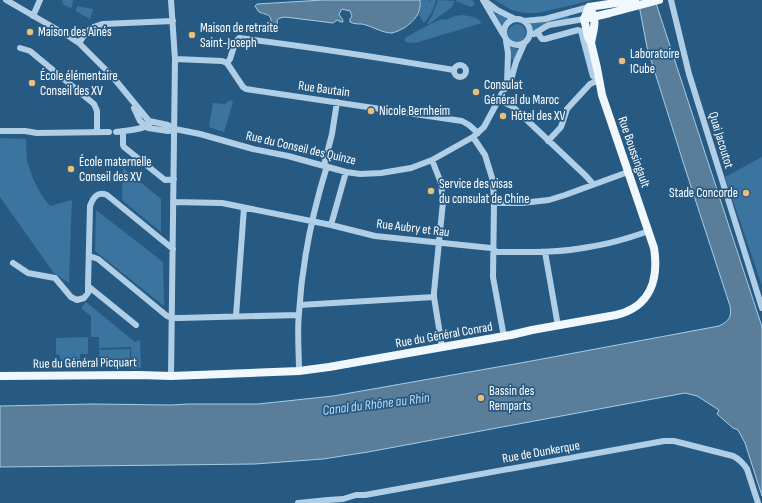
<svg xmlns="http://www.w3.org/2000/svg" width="762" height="503" viewBox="0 0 762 503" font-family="'Sofia Sans Condensed',sans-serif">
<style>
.green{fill:#3c74a0}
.water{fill:#5a7e99;stroke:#a5cce7}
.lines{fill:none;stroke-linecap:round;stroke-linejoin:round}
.minor{stroke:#b0cfe7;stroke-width:6}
.major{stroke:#f1f8fd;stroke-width:8}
.poi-dot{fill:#efbe76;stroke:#275a83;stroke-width:1.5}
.labels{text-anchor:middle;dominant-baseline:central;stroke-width:3.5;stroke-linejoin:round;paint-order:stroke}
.poi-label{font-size:13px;fill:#fff;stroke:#275a83;text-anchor:start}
.street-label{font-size:13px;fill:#fff;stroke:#275a83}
.water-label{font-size:14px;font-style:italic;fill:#bcd9ee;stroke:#275a83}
</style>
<rect width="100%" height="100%" fill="#275a83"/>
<path class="green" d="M 62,0 L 73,0 L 72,7 L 70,8 L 63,4 Z
M 421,0 L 429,0 L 428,2 L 431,0 L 436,0 C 434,9 430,16 424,23 L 419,15 L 421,9 Z
M 438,0 L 455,1 L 452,7 L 429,24 L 427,24 L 432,16 Z
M 456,0 L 472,0 L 475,4 L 471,7 L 456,1 Z
M 495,0 L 593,0 L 538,13 L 525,13 L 512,10 Z
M 77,6 L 93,9 L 90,19 L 76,11 Z
M 498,13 L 508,19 L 503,26 L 502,26 L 496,15 Z
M 462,15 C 470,16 477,17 482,23 L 415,43 L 405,42 L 405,38 C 418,31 429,24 442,19 L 445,20 L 455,16 Z
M 568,16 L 569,19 L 534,32 L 531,24 L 532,23 L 546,22 Z
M508 33a9 9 0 1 1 18 0a9 9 0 1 1-18 0Z
M 509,47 L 519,49 L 515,60 L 510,60 Z
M 230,100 L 233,102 L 224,132 L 209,127 L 213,103 L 225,104 Z
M 0,138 L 26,139 L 27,161 L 33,179 L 42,196 L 50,206 L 72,200 L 69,283 L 54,273 L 0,197 Z
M 762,157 L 762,286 L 725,177 Z
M 123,168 L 161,199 L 161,232 L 122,200 Z
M 96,210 L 163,262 L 164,306 L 95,251 Z
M 86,302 L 135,342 L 140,340 L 141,368 L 132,369 L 131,347 L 99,348 L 99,337 L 91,337 L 91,316 L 82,309 L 82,307 Z
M 88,337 L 88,354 L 80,354 L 80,363 L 60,363 L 60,355 L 56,354 L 56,338 Z
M 130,349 L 130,364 L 100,365 L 99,350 Z"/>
<path class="water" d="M 323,0 L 420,0 C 422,13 414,21 404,28 C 400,30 396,32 392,33 C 382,33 372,26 362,24 C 358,24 354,24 350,22 L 350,19 L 352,16 L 350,11 L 342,9 L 339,14 C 340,17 343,18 343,22 L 341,22 L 337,20 L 333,23 L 285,17 L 280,18 L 277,20 L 278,29 L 276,29 L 273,28 C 269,14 273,17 259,12 L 255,6 L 257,4 Z
M 638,0 L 655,0 L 762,327 L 762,496 L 745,443 L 738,430 L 733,428 L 717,414 L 719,410 L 697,396 L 685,393 L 368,452 L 323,459 L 255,464 L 0,467 L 0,406 L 93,404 L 171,405 L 188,404 L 258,404 L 333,396 L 526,362 L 719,326 C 729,321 732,317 730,306 L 684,165 L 647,47 Z"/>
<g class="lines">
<path class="minor" d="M 6,0 L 70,37 L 79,43 L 112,76 L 149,121 L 168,125 L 175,129 L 200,134 L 253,149 L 288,156 L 346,172 L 360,174 L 381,173 L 411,168 L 432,160 L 473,137 L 484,127 L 507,84 L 511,80 L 516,62 L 524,44
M 483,0 L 503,34
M 671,0 L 689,74 L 762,308
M 485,1 L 497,10 L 515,19
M 33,16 L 40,0
M504 32a13 13 0 1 1 26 0a13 13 0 1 1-26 0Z
M 524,21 L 545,19 L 589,7
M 537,32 L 542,39 L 545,39 L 578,30 L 581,31 L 592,73 L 593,76 L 599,80
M 534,34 L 545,27 L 549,25 L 584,19
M 506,41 L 508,53 L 507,84
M 79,43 C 87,31 88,28 103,24 L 173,21
M 20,48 L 30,51 L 94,104 L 97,111 L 97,132
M 175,59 L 222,61 L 227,63 L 243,87 L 246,89 L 462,121 L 469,125 L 478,133
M 227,63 L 230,59 L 235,43 L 239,38 C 311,47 383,58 454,70
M454 71a6 6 0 1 1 12 0a6 6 0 1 1-12 0Z
M 499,100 L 512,106 L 586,176 L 593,184
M 134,108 L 140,121 L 148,128 L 168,131 L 175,129
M 0,131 L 25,131 L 37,133 L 109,132
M 123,131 L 123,145 L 124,147 L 165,180 L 174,179
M 116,132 C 127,130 138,131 149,125
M 473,137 L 485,155 L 493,181 L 494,203 L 493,277 L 504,337
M 548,141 L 561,127 L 567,109 L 590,84 L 599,80
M 432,160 L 441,183 L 443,202 L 434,292 L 434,297 L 442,347
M 324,165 L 332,134 L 337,102
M 173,202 L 222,203 L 331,225 L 375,236 L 491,248 L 497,252 C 528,252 559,253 589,247 C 610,244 629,238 649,231
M 494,203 L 522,203 L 549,200 L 565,195 L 628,172
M 331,225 L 346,172
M 545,252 L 558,326
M 89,256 L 98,259 L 167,316 L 172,318 L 179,318 L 299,315
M 13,263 L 28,273 L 55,278 L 71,297 L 77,300 L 84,298 L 88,293 L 88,286
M 300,305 L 434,297
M 236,316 L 244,208
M 136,325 L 88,286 L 90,206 C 93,198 97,191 107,195 L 173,249
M 299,371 C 299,352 297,332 299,313 C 302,263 312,214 327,166
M 171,376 L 175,59 L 171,0
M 298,503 L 328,500 L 343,499 L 356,495 L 365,495 L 664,441 L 674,441 L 733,456 C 739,459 743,463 747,469 L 758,503"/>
<path class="major" d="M 589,7 L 635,0
M 584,19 L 610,13 L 659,0
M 591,43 C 593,32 597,21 592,12
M 0,376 L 139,375 L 171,376 L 299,371 L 329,367 L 511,335 L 532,330 L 616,315 C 650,307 659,280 654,248 L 602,95 L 597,68 L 591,43 L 588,37 L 585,23 L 584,19 L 589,7"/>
</g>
<g class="poi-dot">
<circle cx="30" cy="32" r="4"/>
<circle cx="192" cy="35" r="4"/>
<circle cx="622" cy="61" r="4"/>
<circle cx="32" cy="83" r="4"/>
<circle cx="476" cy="92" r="4"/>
<circle cx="371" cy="111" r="4"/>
<circle cx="503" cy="116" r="4"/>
<circle cx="71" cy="169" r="4"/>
<circle cx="431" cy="191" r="4"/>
<circle cx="746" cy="193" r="4"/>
<circle cx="481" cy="398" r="4"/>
</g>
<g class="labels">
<g class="poi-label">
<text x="200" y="28">Maison de retraite<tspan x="200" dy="15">Saint-Joseph</tspan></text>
<text x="38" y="32">Maison des Aînés</text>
<text x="630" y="54">Laboratoire<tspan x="630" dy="15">ICube</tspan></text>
<text x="40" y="76">École élémentaire<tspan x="40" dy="15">Conseil des XV</tspan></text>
<text x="484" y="85">Consulat<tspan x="484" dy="15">Général du Maroc</tspan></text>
<text x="379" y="111">Nicole Bernheim</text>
<text x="511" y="116">Hôtel des XV</text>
<text x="79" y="162">École maternelle<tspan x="79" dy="15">Conseil des XV</tspan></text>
<text x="439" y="184">Service des visas<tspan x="439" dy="15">du consulat de Chine</tspan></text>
<text x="738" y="193" text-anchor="end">Stade Concorde</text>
<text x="489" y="391">Bassin des<tspan x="489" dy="15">Remparts</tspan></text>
</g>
<g class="street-label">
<text transform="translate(324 89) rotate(8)">Rue Bautain</text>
<text transform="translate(721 140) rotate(73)">Quai Jacoutot</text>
<text transform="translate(301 148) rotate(13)">Rue du Conseil des Quinze</text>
<text transform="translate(634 152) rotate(71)">Rue Boussingault</text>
<text transform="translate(413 228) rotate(7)">Rue Aubry et Rau</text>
<text transform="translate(444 335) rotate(-10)">Rue du Général Conrad</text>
<text transform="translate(85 363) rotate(-1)">Rue du Général Picquart</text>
<text transform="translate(541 452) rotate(-10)">Rue de Dunkerque</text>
</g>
<g class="water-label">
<text transform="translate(376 404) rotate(-7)">Canal du Rhône au Rhin</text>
</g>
</g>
</svg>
